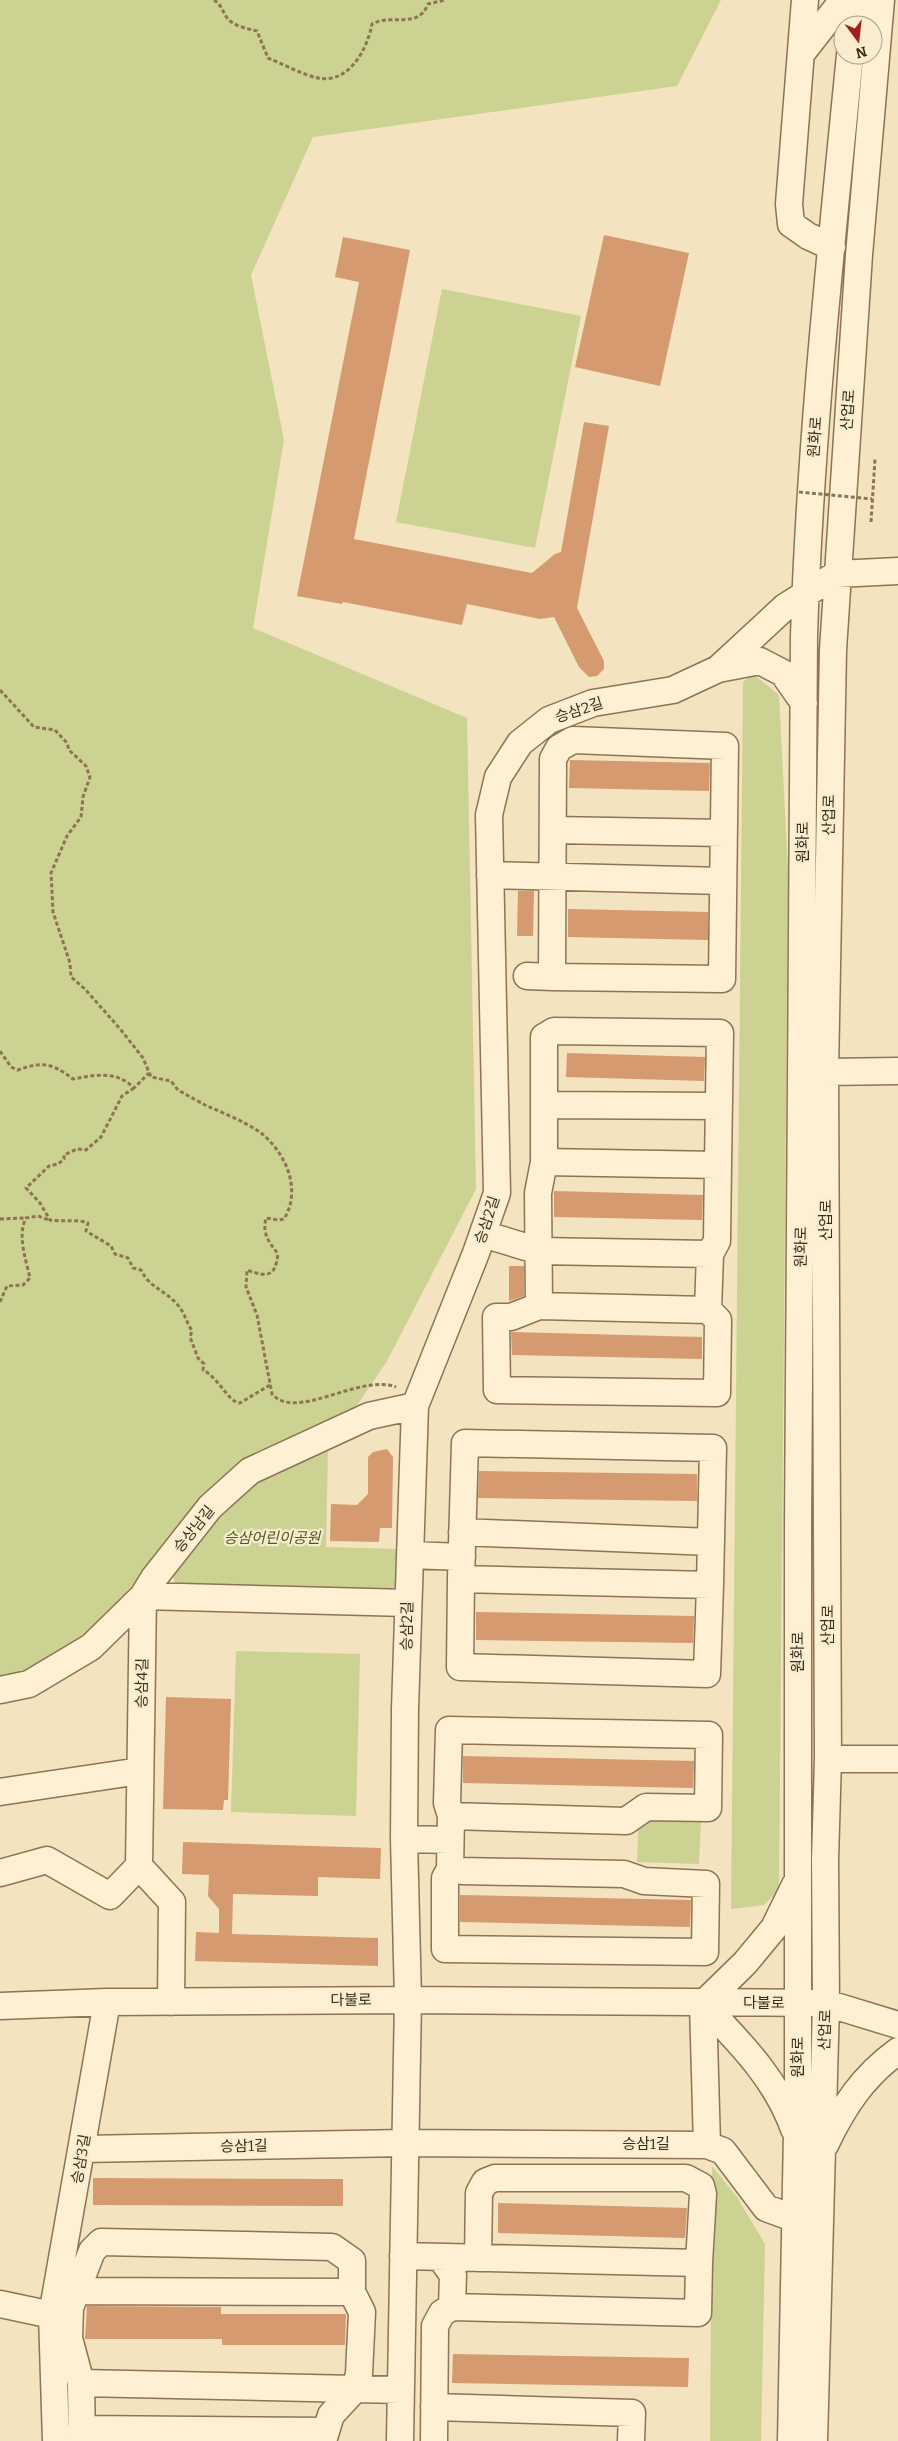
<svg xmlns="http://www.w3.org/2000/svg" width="898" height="2441" viewBox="0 0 898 2441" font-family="Bitter,'Noto Sans KR',serif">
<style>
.green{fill:#cbd292}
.building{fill:#d59a70}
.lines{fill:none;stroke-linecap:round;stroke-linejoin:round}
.minor-casing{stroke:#8e7355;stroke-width:29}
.path{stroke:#8e7355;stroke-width:3;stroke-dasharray:4 2.5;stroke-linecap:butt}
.minor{stroke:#fdf0d3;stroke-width:26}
.path-bridge{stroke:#8e7355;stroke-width:3;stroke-dasharray:4 2.5;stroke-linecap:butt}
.labels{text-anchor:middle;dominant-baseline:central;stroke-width:4.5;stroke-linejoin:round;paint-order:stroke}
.street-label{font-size:15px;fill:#3c2b1b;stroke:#f9edd0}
.park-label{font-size:15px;font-style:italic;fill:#4c5a1f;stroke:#f9edd0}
</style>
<rect width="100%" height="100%" fill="#f3e3bf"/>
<path class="green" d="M 0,0 L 721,0 L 677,86 L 313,137 L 251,275 L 284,440 L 253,628 L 467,718 L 476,1189 L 387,1361 L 352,1413 L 243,1466 L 88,1645 L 37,1673 L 0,1681 Z
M 442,289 L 581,316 L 535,548 L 396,522 Z
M 753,674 L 779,695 L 788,872 L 779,1890 L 764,1905 L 731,1909 L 743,682 Z
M 328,1447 L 326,1547 L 397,1549 L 395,1585 L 390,1594 L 178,1590 L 169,1568 L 217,1511 L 264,1475 Z
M 236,1651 L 360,1654 L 356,1816 L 231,1812 Z
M 639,1817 L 701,1820 L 699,1864 L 637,1862 Z
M 712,2166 L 737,2197 L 765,2244 L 761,2441 L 710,2441 Z"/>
<path class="building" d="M 604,235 L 689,253 L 660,386 L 575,367 Z
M 343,237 L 410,250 L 354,539 L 532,573 L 555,554 L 561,552 L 584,422 L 609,426 L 577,608 L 604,661 L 604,669 L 597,676 L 589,677 L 579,667 L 554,617 L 540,619 L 467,604 L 462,625 L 343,602 L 342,604 L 297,596 L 359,282 L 335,277 Z
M 570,760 L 710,763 L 709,791 L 569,788 Z
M 518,891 L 534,891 L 533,936 L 517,936 Z
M 568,909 L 708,912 L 708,940 L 568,937 Z
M 567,1053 L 705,1057 L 704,1081 L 566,1077 Z
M 554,1191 L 703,1195 L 702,1220 L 554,1217 Z
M 509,1266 L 524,1266 L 524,1296 L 509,1301 Z
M 511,1332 L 702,1337 L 702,1359 L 512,1355 Z
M 387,1449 L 393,1457 L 392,1528 L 380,1528 L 379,1542 L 330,1541 L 331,1504 L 357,1505 L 368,1494 L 368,1457 L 373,1452 Z
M 479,1471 L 697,1474 L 697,1501 L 478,1498 Z
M 476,1612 L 694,1616 L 693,1643 L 476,1640 Z
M 166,1697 L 231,1699 L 228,1800 L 224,1800 L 223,1810 L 163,1809 Z
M 463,1756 L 694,1761 L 693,1788 L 463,1783 Z
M 183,1842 L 381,1848 L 380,1879 L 318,1877 L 318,1896 L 233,1894 L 232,1934 L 378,1938 L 378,1966 L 195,1961 L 196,1932 L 219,1933 L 219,1909 L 208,1896 L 209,1875 L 182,1874 Z
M 460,1895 L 691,1900 L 690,1927 L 460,1922 Z
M 93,2178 L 343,2179 L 343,2206 L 93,2205 Z
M 498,2203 L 687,2208 L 685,2238 L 498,2233 Z
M 87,2306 L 221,2307 L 221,2314 L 346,2314 L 345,2345 L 222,2345 L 222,2339 L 85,2339 Z
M 453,2354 L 689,2358 L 688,2387 L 452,2383 Z"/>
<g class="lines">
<g class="minor-casing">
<path id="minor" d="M 805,0 L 789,204 L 791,224 L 808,236 L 832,247
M 853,25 L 856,0
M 801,54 L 843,0
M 718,669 L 760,661 L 783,673 L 804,703
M 553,830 L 724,833
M 490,875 L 723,881
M 527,976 L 552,977 L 722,979 L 725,746 L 573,740 L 559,748 L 553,759 L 552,977
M 825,1072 L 898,1071
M 545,1105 L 719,1106
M 544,1162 L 718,1165 L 717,1241 L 710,1254
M 483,1234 L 539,1251 L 710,1254 L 708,1310
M 539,1306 L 511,1317 L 496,1317 L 497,1390 L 717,1393 L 718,1320 L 708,1310 L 539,1306 L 538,1193 L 544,1162 L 544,1037 L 554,1031 L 720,1033 L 718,1165
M 465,1443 L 713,1448 L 710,1585 L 461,1579 Z
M 462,1532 L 711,1542
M 411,1555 L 462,1557
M 461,1579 L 460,1667 L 707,1674 L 710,1585
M 0,1690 L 29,1684 L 91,1647 L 143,1596 L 154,1578 L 210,1507 L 250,1471 L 369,1416 L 415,1406
M 828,1759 L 898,1759
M 0,1792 L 140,1771
M 404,1839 L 450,1840
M 450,1869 L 462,1871 L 624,1874 L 644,1881 L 706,1884 L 705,1952 L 445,1949 L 445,1878 L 450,1869 L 451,1816 L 626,1821 L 646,1807 L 708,1808 L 709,1735 L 449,1730 L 447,1803 L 451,1816
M 0,1873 L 47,1860 L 110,1896 L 139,1866
M 171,2002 L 172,1902 L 139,1866 L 143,1596 L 408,1603
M 703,2004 C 739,2042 776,2078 794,2129
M 703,2004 L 745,1963 L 774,1928 L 795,1885
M 703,2004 L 707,2145
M 0,2006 L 107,2002 L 408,2000 L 826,2003 L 898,2025
M 825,2145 C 843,2107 863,2076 898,2051
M 83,2149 L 405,2143 L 707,2145 L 723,2151 L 766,2208 L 796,2219
M 403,2256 L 699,2263 L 698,2313 L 452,2307 L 453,2275 L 440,2257
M 478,2258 L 479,2193 L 485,2182 L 495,2178 L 686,2178 L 701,2186 L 703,2194 L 699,2263
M 76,2291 L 352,2292
M 0,2304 L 52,2315
M 81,2383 L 82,2441
M 355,2389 L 81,2383 L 69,2338 L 70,2308 L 92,2251 L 101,2242 L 332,2247 L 352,2261 L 352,2292 L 362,2312 L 359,2374 L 355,2389 L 401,2390
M 434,2407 L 632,2413 L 631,2441
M 81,2429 L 326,2431
M 56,2441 L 52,2315 L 107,2002
M 323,2441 L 331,2415 L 355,2389
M 400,2441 L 408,2000 L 404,1839 L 405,1709 L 415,1406 L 476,1253 L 497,1193 L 489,815 L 498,777 L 520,743 L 549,720 L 593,703 L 673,690 L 718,669 L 785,607 L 837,574 L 898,571
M 434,2441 L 435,2326 L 442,2313 L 452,2307
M 791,2441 L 798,2081 L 798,1528 L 804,636 C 810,442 831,249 850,55
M 814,2441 L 826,2003 L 825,1860 L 828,1759 L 825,1072 L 833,650 L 859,255 L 881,0"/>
</g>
<path class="path" d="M 214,0 C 223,6 222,12 228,19 C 234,26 248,29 257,31 L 268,58 C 283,64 303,75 318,78 C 349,84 367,50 372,24 C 392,13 418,30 428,4 L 445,0
M 871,522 L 875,459
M 0,690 L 34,727 L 55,730 L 67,743 L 69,750 L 86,766 L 90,777 L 83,797 L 81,817 L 67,836 L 51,873 L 53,912 L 70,963 L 71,977 L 85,989 L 121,1030 L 143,1058 L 151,1077 L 171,1081 L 178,1090 C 187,1095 196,1100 205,1105 C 223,1113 244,1121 261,1133 C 286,1153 302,1190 284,1219 L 278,1220 L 266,1218 C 262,1234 269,1242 278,1254 C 275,1278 267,1277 247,1270 L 246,1287 L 257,1315 L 272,1394 C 296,1422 360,1373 396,1387
M 0,1051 L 11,1067 L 18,1070 C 42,1061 52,1063 73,1079 C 95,1075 116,1070 134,1088 L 149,1073
M 134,1088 L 122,1096 L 101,1137 L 86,1150 L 77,1149 L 64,1155 L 64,1159 L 58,1164 L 49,1166 L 26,1188 L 40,1203 L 50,1220 C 62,1222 76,1219 88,1223 L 86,1231 L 111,1246 L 115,1254 L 128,1258 L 133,1268 L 141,1270 C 150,1288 163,1289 176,1303 C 184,1311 186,1321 192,1331 L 190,1337 L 198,1358 L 204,1364 L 203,1370 C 219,1378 229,1403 240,1403 L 270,1385
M 0,1219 L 26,1218
M 0,1302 L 7,1286 L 23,1285 L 30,1278 C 26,1260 17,1235 26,1218 L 38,1216 L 49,1220"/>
<use href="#minor" class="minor"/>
<path class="path-bridge" d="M 799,492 L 872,499"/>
</g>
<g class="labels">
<g class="street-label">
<text transform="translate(848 410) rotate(-86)">산업로</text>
<text transform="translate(815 437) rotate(-86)">원화로</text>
<text transform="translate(579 710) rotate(-18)">승삼2길</text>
<text transform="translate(829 815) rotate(-89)">산업로</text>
<text transform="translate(803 842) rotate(-90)">원화로</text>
<text transform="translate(487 1220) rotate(-72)">승삼2길</text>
<text transform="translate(826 1220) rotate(-90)">산업로</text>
<text transform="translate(801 1247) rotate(-89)">원화로</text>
<text transform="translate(194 1529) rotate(-51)">승상남길</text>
<text transform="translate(828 1625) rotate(-90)">산업로</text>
<text transform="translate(407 1626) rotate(-89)">승삼2길</text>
<text transform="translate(798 1652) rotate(-90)">원화로</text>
<text transform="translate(142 1683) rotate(-89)">승삼4길</text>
<text transform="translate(351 2000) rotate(-1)">다불로</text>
<text x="764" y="2003">다불로</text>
<text transform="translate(825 2030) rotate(-88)">산업로</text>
<text transform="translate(798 2057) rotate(-90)">원화로</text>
<text x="646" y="2144">승삼1길</text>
<text transform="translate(244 2146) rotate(-1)">승삼1길</text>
<text transform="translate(81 2159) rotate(-80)">승삼3길</text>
</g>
<g class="park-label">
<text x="272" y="1538">승삼어린이공원</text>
</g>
</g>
<g transform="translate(858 40) rotate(165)"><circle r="24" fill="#f9edd0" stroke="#ad9f88"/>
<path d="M0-4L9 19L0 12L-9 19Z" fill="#a41e20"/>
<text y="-8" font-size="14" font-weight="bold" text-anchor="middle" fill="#3c2b1b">N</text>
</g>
</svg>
